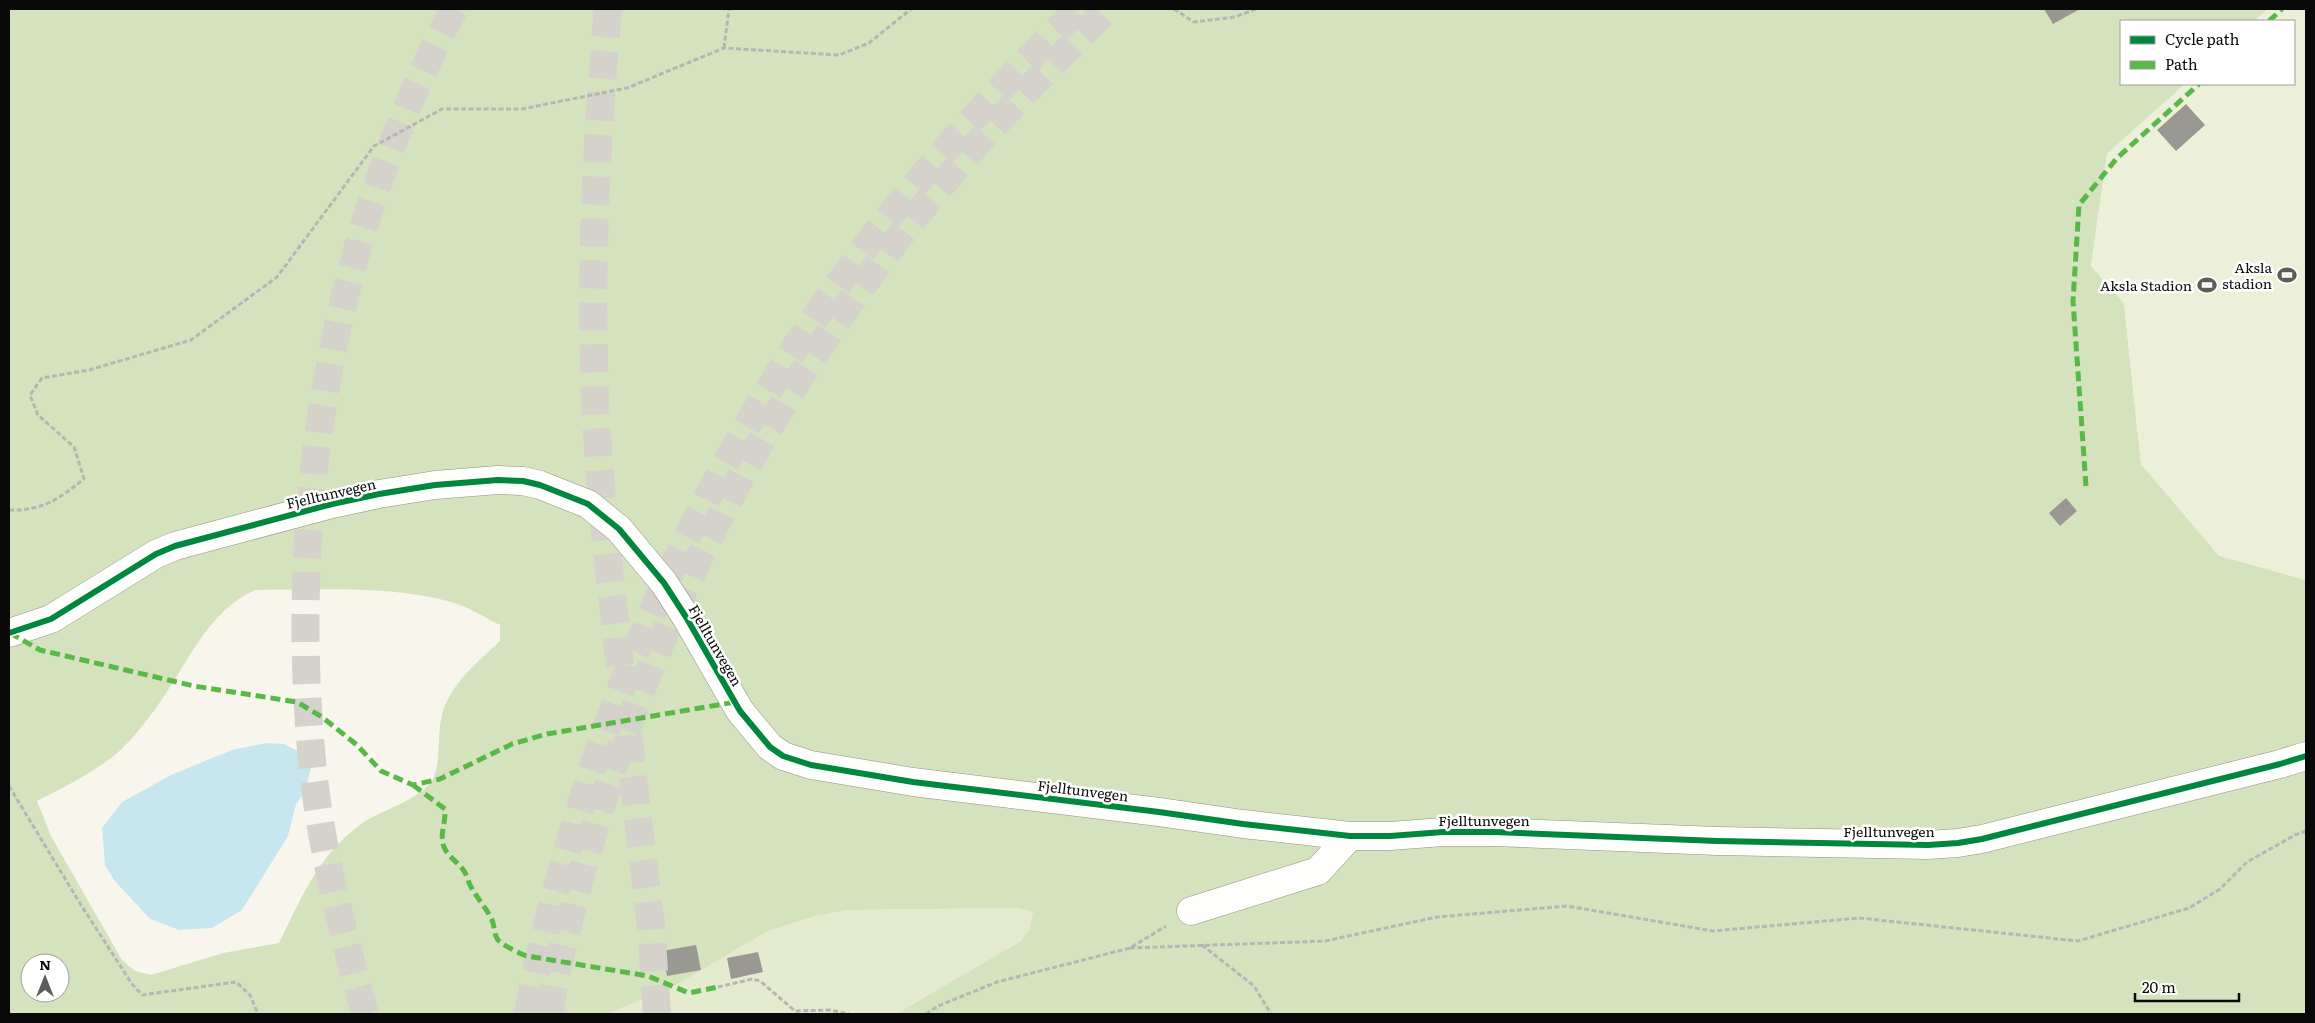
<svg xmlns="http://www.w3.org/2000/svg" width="2315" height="1023" viewBox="0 0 2315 1023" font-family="Literata,serif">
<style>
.green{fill:#e4ebcf}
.forest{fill:#d5e2be;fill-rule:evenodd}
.pitch{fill:#ecf0d8}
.water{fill:#c7e6ee}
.building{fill:#9a9893}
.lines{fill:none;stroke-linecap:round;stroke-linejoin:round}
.highway-tunnel{stroke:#d4d2cb;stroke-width:28;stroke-dasharray:28 14;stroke-linecap:butt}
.minor-casing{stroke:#918f8c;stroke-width:29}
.path{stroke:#b6b5b4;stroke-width:3;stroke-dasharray:5 2.5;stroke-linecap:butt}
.minor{stroke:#fefefc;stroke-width:28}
.quiet{stroke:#58b947;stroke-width:5;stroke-dasharray:10 5;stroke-linecap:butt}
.cycleway-casing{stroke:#fff;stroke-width:9}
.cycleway{stroke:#00873e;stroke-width:6}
.labels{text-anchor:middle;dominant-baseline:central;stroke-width:5;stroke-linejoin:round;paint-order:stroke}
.poi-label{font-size:14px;fill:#090909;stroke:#fff;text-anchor:end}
.street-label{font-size:14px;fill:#090909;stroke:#fff}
</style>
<rect width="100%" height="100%" fill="#f8f5ed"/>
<path class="green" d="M 1017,908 L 1033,912 L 1030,928 L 1021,941 L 896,1014 L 607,1014 L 678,984 L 766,932 L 815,916 L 847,910 Z"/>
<path class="forest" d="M 9,9 L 2268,9 L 2254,21 L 2121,21 L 2121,84 L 2185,84 L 2107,154 L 2091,266 L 2124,303 L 2141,464 L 2219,555 L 2306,580 L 2306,1014 L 896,1014 L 1021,941 L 1030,928 L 1033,912 L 1017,908 L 847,910 L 815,916 L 766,932 L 678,984 L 607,1014 L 9,1014 ZM 255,590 C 318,590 390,585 451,602 C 468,607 484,617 500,625 L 500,641 C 478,662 453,681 443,711 C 437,728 441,765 433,779 C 420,801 381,809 360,825 C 317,857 302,897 279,943 L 223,953 L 151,975 L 135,971 L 122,960 L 51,836 L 37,801 C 64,787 93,773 116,754 C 130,742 145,723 156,708 C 186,667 207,611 255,590 ZM 30,963 L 60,963 L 60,993 L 30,993 Z"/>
<path class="pitch" d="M 2268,9 L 2306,9 L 2306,580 L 2219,556 L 2141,464 L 2124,303 L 2091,266 L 2107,154 L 2185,84 L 2294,84 L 2294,21 L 2254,21 Z"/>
<path class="water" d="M 266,743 L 284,744 L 313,759 L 305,792 L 296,804 L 288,836 L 242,910 L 212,928 L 179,930 L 150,919 L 114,880 L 105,865 L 102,828 L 122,802 L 171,775 L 232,750 Z"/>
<path class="building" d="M 2044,9 L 2080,9 L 2053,24 Z
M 2186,104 L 2205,125 L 2176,151 L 2157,130 Z
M 2066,498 L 2077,511 L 2060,526 L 2049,513 Z
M 696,945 L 701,970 L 667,976 L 662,951 Z
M 758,952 L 763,972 L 731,979 L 727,958 Z"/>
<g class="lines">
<path class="highway-tunnel" d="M 608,9 C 596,145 589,282 596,419 C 601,507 612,595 622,682
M 628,735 L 651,927 L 657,1014
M 365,1014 C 343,934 322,854 313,770 C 286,512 331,239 454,9
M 528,1014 C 537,961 551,907 566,855 C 627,636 728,431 864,249 C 929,163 1002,85 1078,9
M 549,1014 C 558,960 572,907 587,854 C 656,608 779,374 946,180 C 996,120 1052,65 1107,9"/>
<g class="minor-casing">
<path id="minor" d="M 9,633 L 51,619 L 156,554 L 175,546 L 332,504 L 379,494 L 435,485 L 498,480 L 523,481 L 540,485 L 588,504 L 619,529 L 664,583 L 686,617 L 740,711 L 770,747 L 783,756 L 811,765 L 913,782 L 1159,812 L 1243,824 L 1350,836 L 1390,836 L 1443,832 L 1494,832 L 1717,841 L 1928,845 L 1958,843 L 1982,839 L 2280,764 L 2306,756
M 1191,911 L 1318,871 L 1350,836"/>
</g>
<path class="path" d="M 1174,9 L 1194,22 L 1235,17 L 1256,9
M 724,48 L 729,9
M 9,510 C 42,511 59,499 84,479 L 74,447 L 38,415 L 30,395 L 42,378 L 89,370 L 191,340 L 277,277 L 374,146 L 442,109 L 522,109 L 627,88 L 724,48 L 839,55 L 869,43 L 911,9
M 9,786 L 81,905 L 132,984 L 142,995 L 236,982 L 250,995 L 258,1014
M 1202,945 L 1254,986 L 1271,1014
M 1130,948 L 1325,941 L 1437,917 L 1567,906 L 1713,931 L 1859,918 L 2078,941 L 2189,908 L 2220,889 L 2247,862 L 2295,835 L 2306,831
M 718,987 L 752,979 L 760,981 L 795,1011 L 830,1010 L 849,1014
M 926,1014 L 938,1006 L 997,982 L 1130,948 L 1166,926"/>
<use href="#minor" class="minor"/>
<path class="quiet" d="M 2269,21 L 2282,9
M 2086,486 L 2073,301 L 2079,205 L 2117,158 L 2199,84
M 10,633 L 40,650 L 194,686 L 297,702 L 322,717 L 357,745 L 381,771 L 413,785 L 440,779 L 512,744 L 547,734 L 735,702
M 413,785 L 445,809 C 446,823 439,835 444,847 C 448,857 458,862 464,871 C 467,875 468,881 470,885 C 476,897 485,906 491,918 C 495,924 493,933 498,940 C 501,944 522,955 527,956 L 648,976 L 689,993 L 718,987"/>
<g class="cycleway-casing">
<path id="cycleway" d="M 9,633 L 51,619 L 156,554 L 175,546 L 332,504 L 379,494 L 435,485 L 498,480 L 523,481 L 540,485 L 588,504 L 619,529 L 664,583 L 686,617 L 740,711 L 770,747 L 783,756 L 811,765 L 913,782 L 1159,812 L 1243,824 L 1350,836 L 1390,836 L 1443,832 L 1494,832 L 1717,841 L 1928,845 L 1958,843 L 1982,839 L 2280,764 L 2306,756"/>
</g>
<use href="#cycleway" class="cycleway"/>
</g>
<defs>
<g id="stadium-bare" transform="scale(1.5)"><path d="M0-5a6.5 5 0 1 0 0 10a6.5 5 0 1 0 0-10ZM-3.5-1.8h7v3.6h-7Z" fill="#5d5c59" stroke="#fff" stroke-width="2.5" paint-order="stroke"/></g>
</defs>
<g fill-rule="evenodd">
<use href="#stadium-bare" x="2287" y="275"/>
<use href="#stadium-bare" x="2207" y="285"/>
</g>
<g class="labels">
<g class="poi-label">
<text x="2272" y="267">Aksla<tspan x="2272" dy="16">stadion</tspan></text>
<text x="2192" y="285">Aksla Stadion</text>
</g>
<g class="street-label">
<text transform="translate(331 493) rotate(-13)">Fjelltunvegen</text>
<text transform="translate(716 645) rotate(60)">Fjelltunvegen</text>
<text transform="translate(1083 790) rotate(7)">Fjelltunvegen</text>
<text x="1484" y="820">Fjelltunvegen</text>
<text x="1889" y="831">Fjelltunvegen</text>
</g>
</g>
<rect width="2315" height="1023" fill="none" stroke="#090909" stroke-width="20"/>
<rect x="2120" y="20" width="175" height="65" fill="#ffffff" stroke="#9d9d9d"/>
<rect x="2130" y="36" width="25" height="8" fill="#00873e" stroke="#9d9d9d"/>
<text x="2165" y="45" font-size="15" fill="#090909">Cycle path</text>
<rect x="2130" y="61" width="25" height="8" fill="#58b947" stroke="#9d9d9d"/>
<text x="2165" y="70" font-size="15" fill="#090909">Path</text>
<g transform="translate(45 978)"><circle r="24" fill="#ffffff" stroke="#9d9d9d"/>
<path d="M0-4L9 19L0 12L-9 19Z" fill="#5d5c59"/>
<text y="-8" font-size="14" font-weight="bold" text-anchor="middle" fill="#090909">N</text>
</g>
<path d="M2135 993v8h104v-8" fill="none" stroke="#090909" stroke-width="2.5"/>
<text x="2142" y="993" font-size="15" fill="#090909" stroke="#ffffff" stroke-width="4" paint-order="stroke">20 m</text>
</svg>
